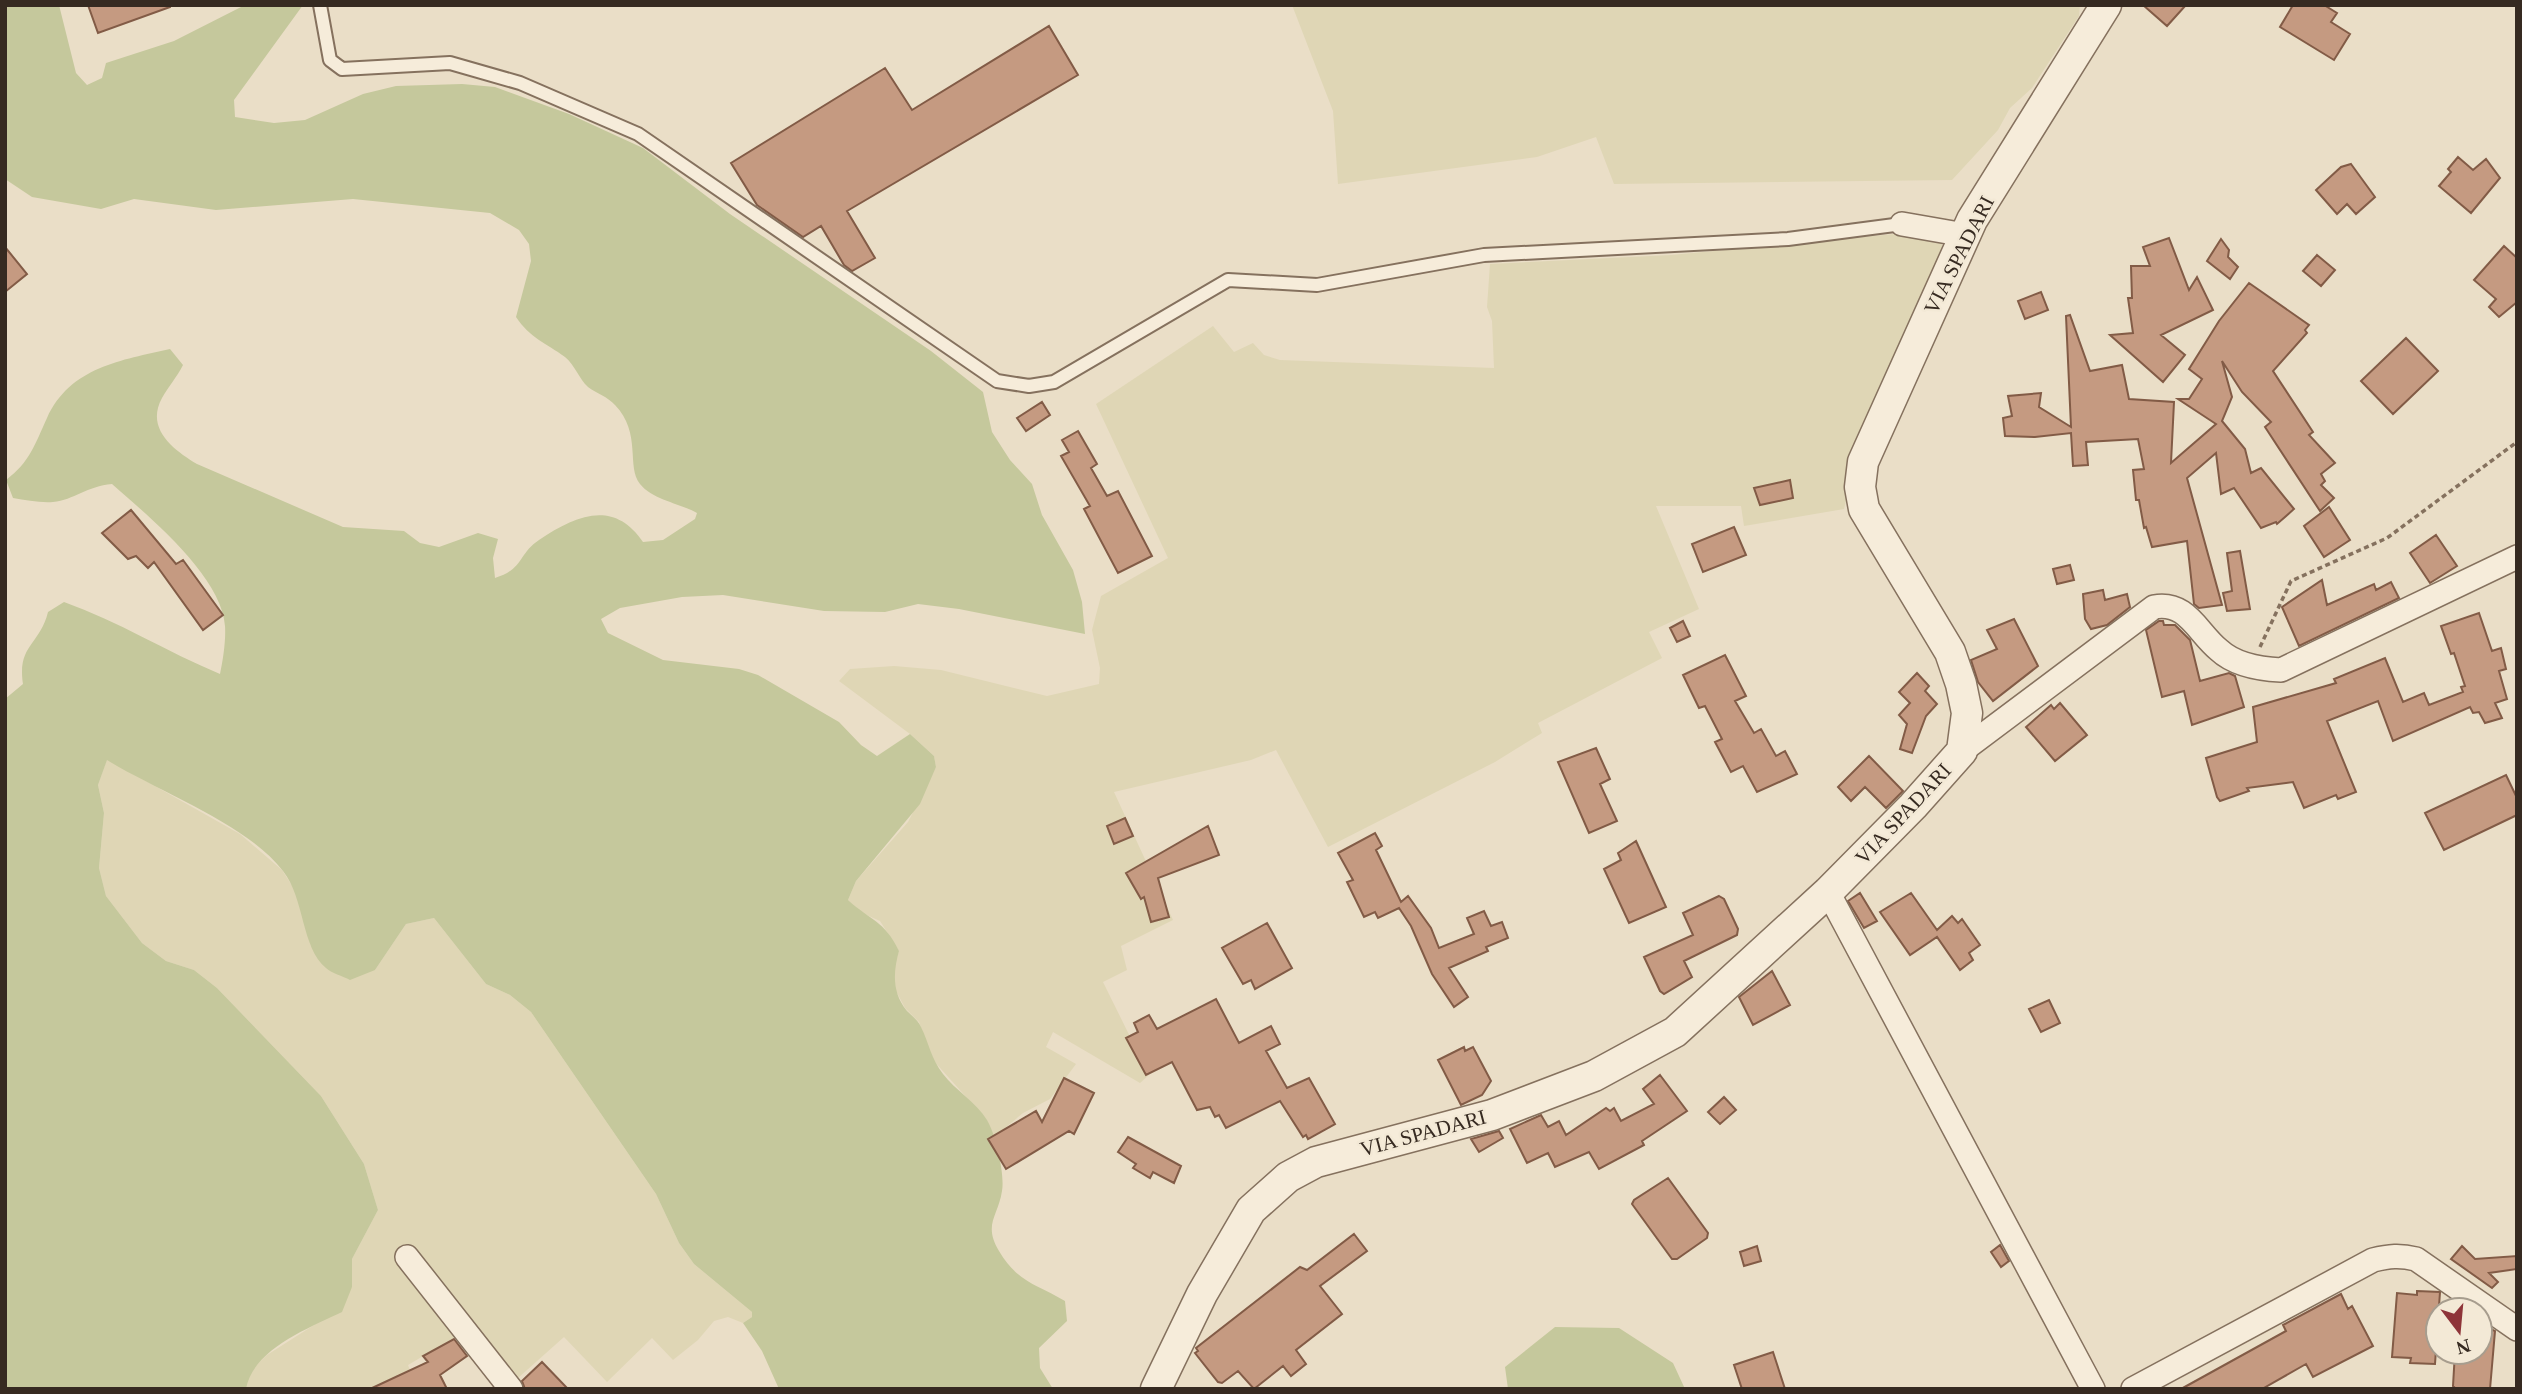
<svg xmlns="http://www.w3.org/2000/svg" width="2522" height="1394" viewBox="0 0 2522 1394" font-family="'Times New Roman',serif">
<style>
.farmland{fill:#dfd6b5}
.green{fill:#c5c89c}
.building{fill:#c59a81;stroke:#825b46;stroke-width:2}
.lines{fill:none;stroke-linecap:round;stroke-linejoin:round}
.service-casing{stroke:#85715e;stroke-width:16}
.minor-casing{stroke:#85715e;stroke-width:26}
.tertiary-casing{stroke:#85715e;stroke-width:33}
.path{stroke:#85715e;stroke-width:3.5;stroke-dasharray:5 3.5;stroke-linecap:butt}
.service{stroke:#f6ecda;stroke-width:12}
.minor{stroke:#f6ecda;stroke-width:23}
.tertiary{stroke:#f6ecda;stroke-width:30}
.labels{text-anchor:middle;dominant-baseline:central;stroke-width:5;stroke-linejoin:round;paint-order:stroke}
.street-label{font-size:21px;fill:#362a21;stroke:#f3e9d6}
</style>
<rect width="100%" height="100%" fill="#eadec7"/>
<path class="farmland" d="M 1292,5 L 2080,5 L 2079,16 L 2032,88 L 2010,108 L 1998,130 L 1952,180 L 1614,184 L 1596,137 L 1537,157 L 1338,184 L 1333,111 Z
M 1937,230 L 1943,248 L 1940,265 L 1852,476 L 1844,509 L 1744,526 L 1741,506 L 1656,506 L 1699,609 L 1649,632 L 1662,658 L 1538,723 L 1542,733 L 1495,762 L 1328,847 L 1276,750 L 1251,760 L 1114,792 L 1173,920 L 1121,946 L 1127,970 L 1103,982 L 1149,1075 L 1140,1083 L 1053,1032 L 1046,1047 L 1076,1064 L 1050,1099 L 1023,1113 L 994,1137 L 986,1119 L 932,1059 L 919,1022 L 905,1008 L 896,991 L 893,970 L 899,951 L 880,921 L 862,913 L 848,900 L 856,881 L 908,822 L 936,767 L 934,756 L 910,734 L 839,681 L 850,669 L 894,666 L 941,670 L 1047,696 L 1099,684 L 1100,668 L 1092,630 L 1101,596 L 1168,558 L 1096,404 L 1213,326 L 1234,352 L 1253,343 L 1264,355 L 1280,360 L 1494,368 L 1492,321 L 1487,307 L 1490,264 L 1671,255 Z
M 107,759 L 240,834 L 282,870 L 298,895 L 311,946 L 375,970 L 406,924 L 434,918 L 486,984 L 510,995 L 531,1012 L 656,1194 L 679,1243 L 694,1264 L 752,1312 L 752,1317 L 743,1323 L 728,1317 L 714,1321 L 698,1340 L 673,1360 L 652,1338 L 607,1382 L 564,1337 L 518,1378 L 471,1328 L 408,1365 L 417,1389 L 246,1389 L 248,1373 L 267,1355 L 314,1325 L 352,1287 L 352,1259 L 378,1210 L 364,1164 L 321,1096 L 217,988 L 194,970 L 166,961 L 142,943 L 106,896 L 99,868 L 104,813 L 98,785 Z"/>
<path class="green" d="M 5,5 L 59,5 L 76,73 L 87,85 L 102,78 L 106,63 L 174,41 L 245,5 L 303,5 L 234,100 L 235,117 L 274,123 L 305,120 L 363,94 L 396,86 L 462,84 L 495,87 L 569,114 L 643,148 L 730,214 L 931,351 L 983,392 L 992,432 L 1010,460 L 1032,484 L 1042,515 L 1073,570 L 1082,602 L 1085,634 L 959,609 L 918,604 L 885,612 L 824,611 L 723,595 L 682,597 L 620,608 L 601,619 L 608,633 L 663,660 L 739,669 L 758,675 L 839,722 L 861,745 L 877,756 L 910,734 L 934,756 L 936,767 L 920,804 L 856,881 L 848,900 C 871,921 884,920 899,951 C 893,972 892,993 907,1011 C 912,1016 918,1020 921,1027 C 929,1043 931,1059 943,1074 C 955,1090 976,1102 987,1120 C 996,1135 1005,1175 1002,1191 C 998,1217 983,1224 999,1251 C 1018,1283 1037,1284 1065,1301 L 1067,1321 L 1039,1348 L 1040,1368 L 1053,1389 L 779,1389 L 762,1351 L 743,1323 L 752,1317 L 752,1312 L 694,1264 L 679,1243 L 656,1194 L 531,1012 L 510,995 L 486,984 L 434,918 L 406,924 L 375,970 L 350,980 C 343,976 331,973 326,968 C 301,947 305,899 283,871 C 247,824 159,792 107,760 L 98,785 L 104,813 L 99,868 L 106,896 L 142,943 L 166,961 L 194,970 L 217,988 L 321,1096 L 364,1164 L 378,1210 L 352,1259 L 352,1287 L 342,1312 C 309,1328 253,1349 246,1389 L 5,1389 L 5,699 L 23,684 C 17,645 40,645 48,612 L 64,602 C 118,621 167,652 220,674 C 223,660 226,640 225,626 C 222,576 147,515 112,484 C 87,486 74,500 53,502 C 40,503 26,500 13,498 L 6,480 C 30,462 35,444 47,418 C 70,367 122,360 170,349 L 183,365 C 177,377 168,387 162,398 C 145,429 174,450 197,464 L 343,527 L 404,531 L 420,543 L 439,547 L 478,533 L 498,539 L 493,558 L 495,578 C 524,569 518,554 539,540 C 576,515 614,499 643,542 L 663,540 L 695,519 L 697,513 C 679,503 653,500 640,484 C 626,467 642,433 615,405 C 608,397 596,393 588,387 C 579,379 575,365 565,357 C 546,343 530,338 516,317 L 531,261 L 529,244 L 519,230 L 490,213 L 353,199 L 216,210 L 134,199 L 101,209 L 32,197 L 5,179 Z
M 1555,1327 L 1619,1328 L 1673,1363 L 1685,1389 L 1508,1389 L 1505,1367 Z"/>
<path class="building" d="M 88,5 L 170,5 L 170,7 L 98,33 Z
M 2143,5 L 2186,5 L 2167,26 Z
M 2293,5 L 2324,5 L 2337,13 L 2331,22 L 2350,34 L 2334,60 L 2280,27 Z
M 1049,26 L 1078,75 L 847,211 L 875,258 L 852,271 L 844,265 L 821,226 L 803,237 L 757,205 L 731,163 L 885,68 L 912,110 Z
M 2458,157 L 2473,170 L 2486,159 L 2500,178 L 2471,213 L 2439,186 L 2451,172 L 2448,169 Z
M 2351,164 L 2375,197 L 2356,214 L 2347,204 L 2337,214 L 2316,190 L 2341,167 Z
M 2169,238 L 2189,290 L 2197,277 L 2213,310 L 2161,335 L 2185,355 L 2163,382 L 2110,335 L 2133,333 L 2128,298 L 2132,298 L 2131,266 L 2150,266 L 2143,247 Z
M 2221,239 L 2229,250 L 2228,257 L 2238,267 L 2230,279 L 2207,261 Z
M 2504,246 L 2517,258 L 2517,302 L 2499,317 L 2489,307 L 2496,299 L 2474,280 Z
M 5,247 L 27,274 L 5,292 Z
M 2317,255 L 2335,270 L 2321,286 L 2303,271 Z
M 2249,283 L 2309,325 L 2305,330 L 2307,333 L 2273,371 L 2313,432 L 2309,435 L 2335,463 L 2321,474 L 2325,481 L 2321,485 L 2334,498 L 2320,511 L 2265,427 L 2271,422 L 2242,392 L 2222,361 L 2232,397 L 2222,421 L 2245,449 L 2251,473 L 2261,468 L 2294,509 L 2277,524 L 2276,522 L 2261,528 L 2234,488 L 2221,494 L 2216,453 L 2187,478 L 2222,605 L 2199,608 L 2194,604 L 2187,541 L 2152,547 L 2146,527 L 2144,528 L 2139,500 L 2136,500 L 2133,470 L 2144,469 L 2138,439 L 2086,442 L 2088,465 L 2073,466 L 2071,433 L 2035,437 L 2005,436 L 2003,418 L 2012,416 L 2008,396 L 2041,393 L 2039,407 L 2071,427 L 2066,316 L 2070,315 L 2090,371 L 2122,365 L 2129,399 L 2174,402 L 2171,463 L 2216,424 L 2178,399 L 2189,399 L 2202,379 L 2189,369 L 2219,321 Z
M 2041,292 L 2048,310 L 2025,319 L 2018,301 Z
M 2406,338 L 2438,371 L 2393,414 L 2361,381 Z
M 1042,402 L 1050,415 L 1026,431 L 1017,418 Z
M 1078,431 L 1097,464 L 1091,468 L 1107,496 L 1118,491 L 1152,556 L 1118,573 L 1084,509 L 1090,506 L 1061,456 L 1069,452 L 1062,440 Z
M 1790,480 L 1793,498 L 1760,505 L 1754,488 Z
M 2329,507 L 2350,540 L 2324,557 L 2304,526 Z
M 131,510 L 176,564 L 183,560 L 223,615 L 203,630 L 154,562 L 148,568 L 136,556 L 128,559 L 102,533 Z
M 1734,527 L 1746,555 L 1703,572 L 1692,544 Z
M 2436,535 L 2457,566 L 2430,583 L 2410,553 Z
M 2240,551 L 2250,609 L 2227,611 L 2223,593 L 2232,591 L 2227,553 Z
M 2070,565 L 2074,580 L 2057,584 L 2053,569 Z
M 2322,580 L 2327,605 L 2374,584 L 2376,590 L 2391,582 L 2399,598 L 2299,646 L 2282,607 Z
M 2103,590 L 2105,600 L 2127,594 L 2130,607 L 2107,625 L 2091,629 L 2085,619 L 2083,594 Z
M 2479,613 L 2492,651 L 2501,648 L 2506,669 L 2499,671 L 2507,699 L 2495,703 L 2502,718 L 2485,723 L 2479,712 L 2473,713 L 2470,707 L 2393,741 L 2378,701 L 2327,721 L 2356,792 L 2338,799 L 2336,795 L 2304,808 L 2293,782 L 2247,788 L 2249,791 L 2220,801 L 2217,797 L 2206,758 L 2257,742 L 2253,707 L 2336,683 L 2334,679 L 2385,658 L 2403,702 L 2424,693 L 2429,705 L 2463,692 L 2461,687 L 2465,686 L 2454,653 L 2451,654 L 2441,626 Z
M 2014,619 L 2038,666 L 1993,701 L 1978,682 L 1971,660 L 1997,649 L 1987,630 Z
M 1683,621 L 1690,636 L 1677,642 L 1670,628 Z
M 2159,621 L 2163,621 L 2164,625 L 2175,625 L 2190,640 L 2200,681 L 2229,673 L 2235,676 L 2244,707 L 2192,725 L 2184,691 L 2162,697 L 2146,630 Z
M 1725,655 L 1746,696 L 1735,701 L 1754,733 L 1761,729 L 1776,756 L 1785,751 L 1797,774 L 1757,792 L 1743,766 L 1731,772 L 1715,742 L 1722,739 L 1705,706 L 1699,708 L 1683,675 Z
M 1917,673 L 1929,686 L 1925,691 L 1937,704 L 1926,716 L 1912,753 L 1900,749 L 1907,724 L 1899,715 L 1910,703 L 1899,692 Z
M 2060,703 L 2087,735 L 2055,761 L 2026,727 L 2051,705 L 2054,709 Z
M 1596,748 L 1610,779 L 1600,784 L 1617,821 L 1589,833 L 1558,762 Z
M 1869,756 L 1903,791 L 1886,808 L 1865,787 L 1851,801 L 1838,787 Z
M 2506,775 L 2517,798 L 2517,815 L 2444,850 L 2425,813 Z
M 1125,818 L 1133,836 L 1114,844 L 1107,826 Z
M 1208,826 L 1219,855 L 1158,878 L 1169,917 L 1151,922 L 1144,897 L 1141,899 L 1126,873 Z
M 1375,833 L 1382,846 L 1376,850 L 1401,902 L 1408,896 L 1431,928 L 1439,948 L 1474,934 L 1467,918 L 1484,911 L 1491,926 L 1502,922 L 1508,938 L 1486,947 L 1488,951 L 1449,968 L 1468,997 L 1454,1007 L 1432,974 L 1411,926 L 1399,908 L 1378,918 L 1375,912 L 1364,917 L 1347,882 L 1353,880 L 1338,853 Z
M 1636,841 L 1666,907 L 1629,923 L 1604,869 L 1621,860 L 1618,853 Z
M 1860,893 L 1877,921 L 1864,928 L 1848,901 Z
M 1911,893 L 1937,930 L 1952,916 L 1958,923 L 1962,919 L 1980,945 L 1969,953 L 1973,960 L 1960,970 L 1937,937 L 1910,955 L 1880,912 Z
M 1719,896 L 1724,899 L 1738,929 L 1737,935 L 1684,961 L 1692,977 L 1664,994 L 1660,991 L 1644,957 L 1693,935 L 1683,913 Z
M 1267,923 L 1292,968 L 1255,989 L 1251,980 L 1243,984 L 1222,948 Z
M 1772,971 L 1790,1005 L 1753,1025 L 1739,997 Z
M 1216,999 L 1239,1043 L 1271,1026 L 1280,1044 L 1266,1051 L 1287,1088 L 1309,1078 L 1335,1124 L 1308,1139 L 1306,1135 L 1303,1137 L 1280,1101 L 1226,1128 L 1219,1115 L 1215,1117 L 1210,1107 L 1197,1110 L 1172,1062 L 1146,1075 L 1126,1038 L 1138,1032 L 1134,1023 L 1149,1015 L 1157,1029 Z
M 2049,1000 L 2060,1023 L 2041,1032 L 2029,1009 Z
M 1464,1047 L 1465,1051 L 1473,1047 L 1491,1081 L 1482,1095 L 1461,1105 L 1438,1060 Z
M 1660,1075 L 1687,1111 L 1642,1141 L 1644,1145 L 1599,1169 L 1589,1152 L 1555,1167 L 1548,1153 L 1527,1163 L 1510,1129 L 1541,1115 L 1548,1127 L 1559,1121 L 1566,1135 L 1606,1108 L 1610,1111 L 1614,1108 L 1621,1121 L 1654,1104 L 1643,1089 Z
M 1064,1078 L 1094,1093 L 1074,1134 L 1069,1131 L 1006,1169 L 988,1139 L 1036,1111 L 1042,1122 Z
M 1724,1097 L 1736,1110 L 1720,1124 L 1708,1112 Z
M 1499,1131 L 1503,1138 L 1479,1152 L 1471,1139 Z
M 1128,1137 L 1181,1166 L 1174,1183 L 1153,1172 L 1150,1178 L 1133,1168 L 1136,1164 L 1118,1152 Z
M 1668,1178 L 1708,1233 L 1707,1238 L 1677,1259 L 1672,1259 L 1632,1204 L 1634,1200 Z
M 1354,1234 L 1367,1251 L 1320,1286 L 1342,1314 L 1296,1350 L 1306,1364 L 1291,1376 L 1283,1366 L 1254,1389 L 1238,1371 L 1222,1383 L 1218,1382 L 1195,1353 L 1198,1351 L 1196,1348 L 1300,1267 L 1307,1270 Z
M 2000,1245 L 2009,1261 L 2001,1267 L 1991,1252 Z
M 1757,1246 L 1761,1261 L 1744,1266 L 1740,1252 Z
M 2462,1246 L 2475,1259 L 2517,1256 L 2517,1269 L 2489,1273 L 2498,1282 L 2492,1288 L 2451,1259 Z
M 2417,1291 L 2440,1292 L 2435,1364 L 2410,1363 L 2411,1358 L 2392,1357 L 2397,1293 L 2417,1295 Z
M 2341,1294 L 2348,1309 L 2352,1306 L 2373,1346 L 2313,1377 L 2306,1364 L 2262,1389 L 2181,1389 L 2286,1331 L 2283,1325 Z
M 2480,1324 L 2495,1331 L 2490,1389 L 2456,1389 L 2453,1386 L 2455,1352 L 2480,1352 Z
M 454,1339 L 467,1356 L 440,1375 L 447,1389 L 370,1389 L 428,1362 L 423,1356 Z
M 1773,1352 L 1785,1389 L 1742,1389 L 1734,1365 Z
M 542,1362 L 568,1389 L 525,1389 L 522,1381 Z"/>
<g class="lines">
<g class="service-casing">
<path id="service" d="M 320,5 L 330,60 L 342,69 L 450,63 L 520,83 L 638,134 L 997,381 L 1029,386 L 1054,382 L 1228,280 L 1317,285 L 1484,255 L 1788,239 L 1902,224"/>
</g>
<g class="minor-casing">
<path id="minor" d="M 1902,224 L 1965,235
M 1962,751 L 2154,607 C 2187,601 2197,632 2219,650 C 2235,665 2260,669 2281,670 L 2517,557
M 1828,892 L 2093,1389
M 407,1257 L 511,1389
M 2133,1389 L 2373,1260 C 2389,1256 2400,1255 2416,1259 L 2517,1329"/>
</g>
<g class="tertiary-casing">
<path id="tertiary" d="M 1156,1389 L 1202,1294 L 1251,1210 L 1288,1177 L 1316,1162 L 1492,1115 L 1594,1076 L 1675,1032 L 1828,892 L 1913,806 L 1962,751 L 1967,713 L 1961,684 L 1950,652 L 1864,509 L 1860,487 L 1863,462 L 1972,220 L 2106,5"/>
</g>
<path class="path" d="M 2260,647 L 2291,581 L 2387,538 L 2517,442"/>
<use href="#service" class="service"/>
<use href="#minor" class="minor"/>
<use href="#tertiary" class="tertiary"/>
</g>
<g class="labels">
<g class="street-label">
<text transform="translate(1959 255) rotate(-63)">VIA SPADARI</text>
<text transform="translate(1903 814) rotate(-47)">VIA SPADARI</text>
<text transform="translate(1423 1133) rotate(-15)">VIA SPADARI</text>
</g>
</g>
<rect width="2522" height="1394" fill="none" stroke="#362a21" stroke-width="14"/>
<g transform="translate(2459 1331) rotate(164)"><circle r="33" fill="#f3e9d6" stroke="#a79d8e" stroke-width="2"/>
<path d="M0-5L12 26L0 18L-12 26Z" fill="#8e3439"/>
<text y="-10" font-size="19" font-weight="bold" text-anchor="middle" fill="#362a21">N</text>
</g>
</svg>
